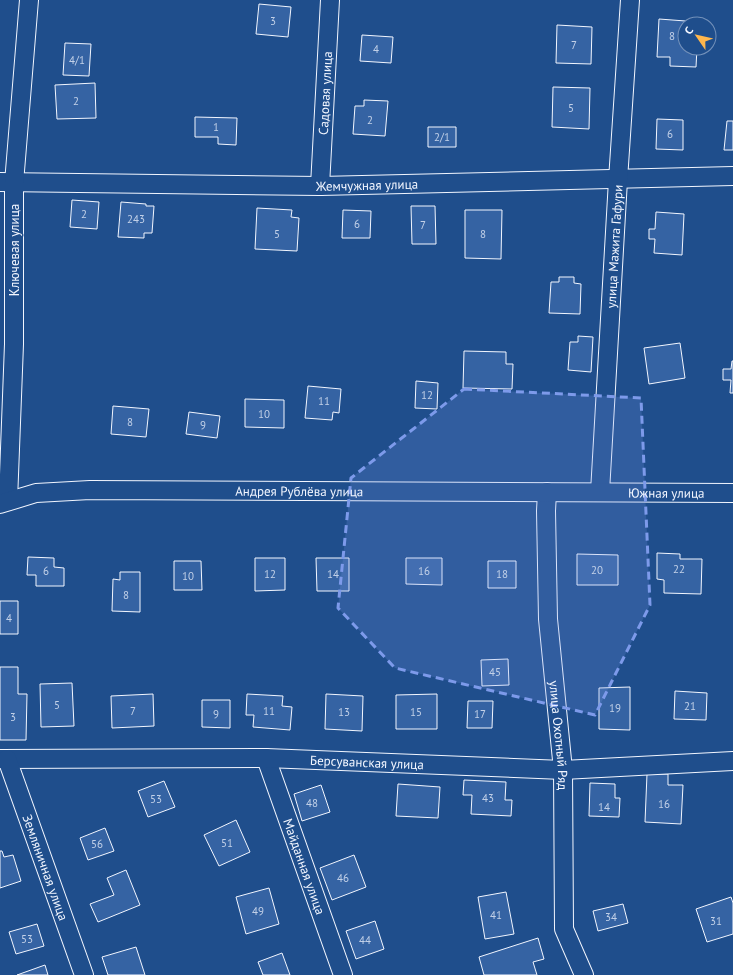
<svg xmlns="http://www.w3.org/2000/svg" width="733" height="975" viewBox="0 0 733 975" font-family="'PT Sans',sans-serif">
<style>
.building{fill:#3563a3;stroke:#f2f6ff}
.lines{fill:none;stroke-linecap:round;stroke-linejoin:round}
.minor-casing{stroke:#f2f6ff;stroke-width:20}
.minor{stroke:#1f4e8c;stroke-width:18}
.marked{fill:#7d9aea;fill-opacity:0.2;stroke:#7d9aea;stroke-width:3;stroke-dasharray:8 5;stroke-linejoin:round}
.labels{text-anchor:middle;dominant-baseline:central;stroke-width:3;stroke-linejoin:round;paint-order:stroke}
.number-label{font-size:11px;fill:#c3d1e8}
.street-label{font-size:13px;fill:#f2f6ff;stroke:#1f4e8c}
</style>
<rect width="100%" height="100%" fill="#1f4e8c"/>
<path class="building" d="M 259,4 L 291,7 L 288,37 L 256,34 Z
M 659,19 L 699,22 L 698,24 L 685,24 L 685,48 L 697,48 L 696,67 L 670,66 L 670,57 L 657,57 Z
M 557,25 L 592,27 L 591,64 L 556,63 Z
M 362,35 L 393,37 L 391,63 L 360,61 Z
M 65,43 L 91,44 L 89,76 L 63,75 Z
M 95,83 L 96,118 L 57,119 L 55,85 Z
M 553,87 L 590,88 L 589,129 L 552,127 Z
M 364,100 L 388,101 L 385,136 L 353,134 L 355,106 L 364,106 Z
M 195,117 L 237,118 L 236,145 L 218,144 L 218,137 L 195,137 Z
M 657,119 L 683,120 L 683,150 L 656,149 Z
M 727,121 L 733,121 L 733,150 L 724,150 Z
M 428,127 L 456,127 L 456,147 L 428,147 Z
M 72,200 L 99,202 L 97,229 L 70,227 Z
M 121,202 L 146,204 L 146,206 L 154,206 L 152,233 L 144,233 L 144,238 L 118,237 Z
M 411,206 L 435,206 L 436,244 L 412,244 Z
M 257,208 L 292,210 L 291,217 L 299,218 L 297,251 L 255,249 Z
M 343,210 L 371,211 L 370,238 L 342,238 Z
M 465,210 L 502,210 L 501,259 L 465,258 Z
M 656,212 L 684,214 L 682,255 L 654,253 L 655,239 L 649,239 L 649,229 L 655,229 Z
M 559,277 L 574,277 L 574,283 L 581,284 L 580,314 L 549,313 L 551,282 L 559,282 Z
M 578,336 L 593,337 L 591,372 L 568,370 L 570,342 L 578,342 Z
M 680,343 L 685,378 L 649,384 L 644,348 Z
M 464,351 L 506,352 L 506,364 L 513,364 L 512,389 L 463,388 Z
M 732,361 L 733,361 L 733,393 L 730,393 L 731,380 L 723,380 L 723,369 L 731,369 Z
M 416,381 L 438,383 L 437,409 L 415,408 Z
M 308,386 L 341,389 L 339,413 L 333,412 L 332,420 L 305,418 Z
M 245,399 L 284,400 L 284,428 L 245,427 Z
M 113,406 L 149,409 L 146,437 L 111,434 Z
M 189,412 L 220,416 L 217,438 L 186,434 Z
M 657,553 L 680,554 L 680,559 L 702,559 L 701,594 L 664,593 L 664,580 L 657,579 Z
M 577,554 L 618,555 L 618,585 L 577,585 Z
M 28,557 L 54,558 L 54,567 L 64,568 L 64,586 L 36,586 L 36,575 L 27,575 Z
M 255,558 L 285,558 L 285,590 L 255,591 Z
M 316,558 L 349,558 L 349,591 L 317,591 Z
M 406,558 L 442,558 L 442,585 L 406,584 Z
M 174,561 L 201,561 L 202,590 L 174,590 Z
M 488,561 L 516,561 L 516,588 L 488,588 Z
M 120,572 L 140,572 L 140,612 L 112,611 L 113,579 L 120,580 Z
M 0,601 L 18,601 L 18,634 L 0,634 Z
M 508,659 L 509,685 L 482,686 L 481,660 Z
M 0,667 L 18,667 L 18,694 L 27,694 L 26,740 L 0,740 Z
M 72,683 L 74,726 L 41,727 L 40,684 Z
M 630,687 L 630,730 L 599,729 L 599,688 Z
M 675,691 L 707,693 L 706,720 L 674,719 Z
M 153,694 L 154,726 L 112,728 L 111,696 Z
M 247,694 L 283,696 L 282,706 L 292,707 L 290,730 L 253,727 L 254,715 L 246,715 Z
M 326,694 L 363,696 L 362,731 L 325,729 Z
M 437,694 L 437,729 L 396,729 L 396,695 Z
M 202,700 L 230,700 L 230,728 L 202,727 Z
M 468,701 L 493,701 L 492,728 L 467,728 Z
M 647,774 L 668,774 L 668,785 L 683,785 L 681,824 L 645,822 Z
M 464,780 L 506,782 L 505,800 L 512,800 L 511,816 L 471,814 L 472,795 L 463,795 Z
M 164,781 L 175,807 L 148,817 L 138,791 Z
M 590,783 L 615,784 L 615,798 L 620,798 L 619,817 L 589,816 Z
M 398,784 L 440,787 L 438,818 L 396,816 Z
M 321,785 L 330,812 L 302,821 L 294,794 Z
M 236,820 L 250,852 L 219,866 L 204,835 Z
M 105,828 L 114,851 L 88,860 L 80,838 Z
M 0,851 L 2,851 L 4,857 L 13,855 L 21,881 L 0,888 Z
M 354,855 L 366,887 L 332,900 L 320,868 Z
M 126,870 L 140,905 L 98,922 L 90,904 L 114,895 L 107,878 Z
M 269,888 L 279,924 L 246,934 L 236,897 Z
M 506,892 L 514,934 L 485,939 L 478,897 Z
M 731,897 L 733,903 L 733,934 L 707,942 L 696,909 Z
M 623,904 L 628,923 L 598,931 L 593,911 Z
M 375,921 L 384,949 L 356,959 L 346,931 Z
M 37,924 L 44,946 L 16,954 L 9,932 Z
M 538,938 L 544,959 L 533,962 L 537,975 L 484,975 L 479,957 Z
M 136,947 L 145,975 L 108,975 L 102,957 Z
M 282,953 L 290,975 L 263,975 L 258,962 Z
M 45,965 L 48,975 L 17,975 Z"/>
<g class="lines">
<g class="minor-casing">
<g id="minor">
<path id="s1" d="M 0,182 L 320,186 L 733,176"/>
<path id="s2" d="M 320,186 L 330,0"/>
<path id="s3" d="M 547,492 L 546,511 L 548,619 L 563,770 L 564,929 L 584,975"/>
<path id="s4" d="M 600,492 L 618,180 L 630,0"/>
<path d="M 8,501 L 14,344 L 14,183 L 29,0"/>
<path id="s5" d="M 0,504 L 36,493 L 90,490 L 733,493"/>
<path id="s6" d="M 266,758 L 343,975"/>
<path id="s7" d="M 0,759 L 266,758 L 563,770 L 733,761"/>
<path id="s8" d="M 7,759 L 84,975"/>
</g>
</g>
<use href="#minor" class="minor"/>
</g>
<path class="marked" d="M 464,389 L 641,398 L 650,605 L 595,715 L 395,668 L 338,608 L 351,478 Z"/>
<g class="labels">
<g class="number-label">
<text x="273" y="21">3</text>
<text x="672" y="36">8</text>
<text x="574" y="45">7</text>
<text x="376" y="49">4</text>
<text x="77" y="60">4/1</text>
<text x="76" y="101">2</text>
<text x="571" y="108">5</text>
<text x="370" y="120">2</text>
<text x="216" y="127">1</text>
<text x="670" y="134">6</text>
<text x="442" y="137">2/1</text>
<text x="84" y="214">2</text>
<text x="136" y="219">243</text>
<text x="357" y="224">6</text>
<text x="423" y="225">7</text>
<text x="277" y="234">5</text>
<text x="483" y="234">8</text>
<text x="427" y="395">12</text>
<text x="324" y="401">11</text>
<text x="264" y="414">10</text>
<text x="130" y="422">8</text>
<text x="203" y="425">9</text>
<text x="679" y="569">22</text>
<text x="597" y="570">20</text>
<text x="46" y="571">6</text>
<text x="424" y="571">16</text>
<text x="270" y="574">12</text>
<text x="333" y="574">14</text>
<text x="502" y="574">18</text>
<text x="188" y="576">10</text>
<text x="126" y="595">8</text>
<text x="9" y="618">4</text>
<text x="495" y="672">45</text>
<text x="57" y="705">5</text>
<text x="690" y="706">21</text>
<text x="615" y="708">19</text>
<text x="133" y="711">7</text>
<text x="269" y="711">11</text>
<text x="344" y="712">13</text>
<text x="416" y="712">15</text>
<text x="216" y="714">9</text>
<text x="480" y="714">17</text>
<text x="13" y="717">3</text>
<text x="488" y="798">43</text>
<text x="156" y="799">53</text>
<text x="312" y="803">48</text>
<text x="664" y="804">16</text>
<text x="604" y="807">14</text>
<text x="227" y="843">51</text>
<text x="97" y="844">56</text>
<text x="343" y="878">46</text>
<text x="258" y="911">49</text>
<text x="496" y="915">41</text>
<text x="611" y="917">34</text>
<text x="716" y="921">31</text>
<text x="27" y="939">53</text>
<text x="365" y="940">44</text>
</g>
<g class="street-label">
<text stroke="none"><textPath href="#s2" startOffset="93">Садовая улица</textPath></text>
<text stroke="none"><textPath href="#s1" startOffset="367">Жемчужная улица</textPath></text>
<text stroke="none"><textPath href="#s4" startOffset="246">улица Мажита Гафури</textPath></text>
<text transform="translate(14 250) rotate(-90)">Ключевая улица</text>
<text stroke="none"><textPath href="#s5" startOffset="301">Андрея Рублёва улица</textPath></text>
<text stroke="none"><textPath href="#s5" startOffset="668">Южная улица</textPath></text>
<text stroke="none"><textPath href="#s3" startOffset="244">улица Охотный Ряд</textPath></text>
<text stroke="none"><textPath href="#s7" startOffset="367">Берсуванская улица</textPath></text>
<text stroke="none"><textPath href="#s8" startOffset="115">Земляничная улица</textPath></text>
<text stroke="none"><textPath href="#s6" startOffset="115">Майданная улица</textPath></text>
</g>
</g>
<g transform="translate(697 36) rotate(304)"><circle r="19" fill="#1f4e8c" stroke="#7391ba"/>
<path d="M0-3L7 15L0 10L-7 15Z" fill="#ffb74d"/>
<text y="-6" font-size="11" font-weight="bold" text-anchor="middle" fill="#f2f6ff">С</text>
</g>
</svg>
